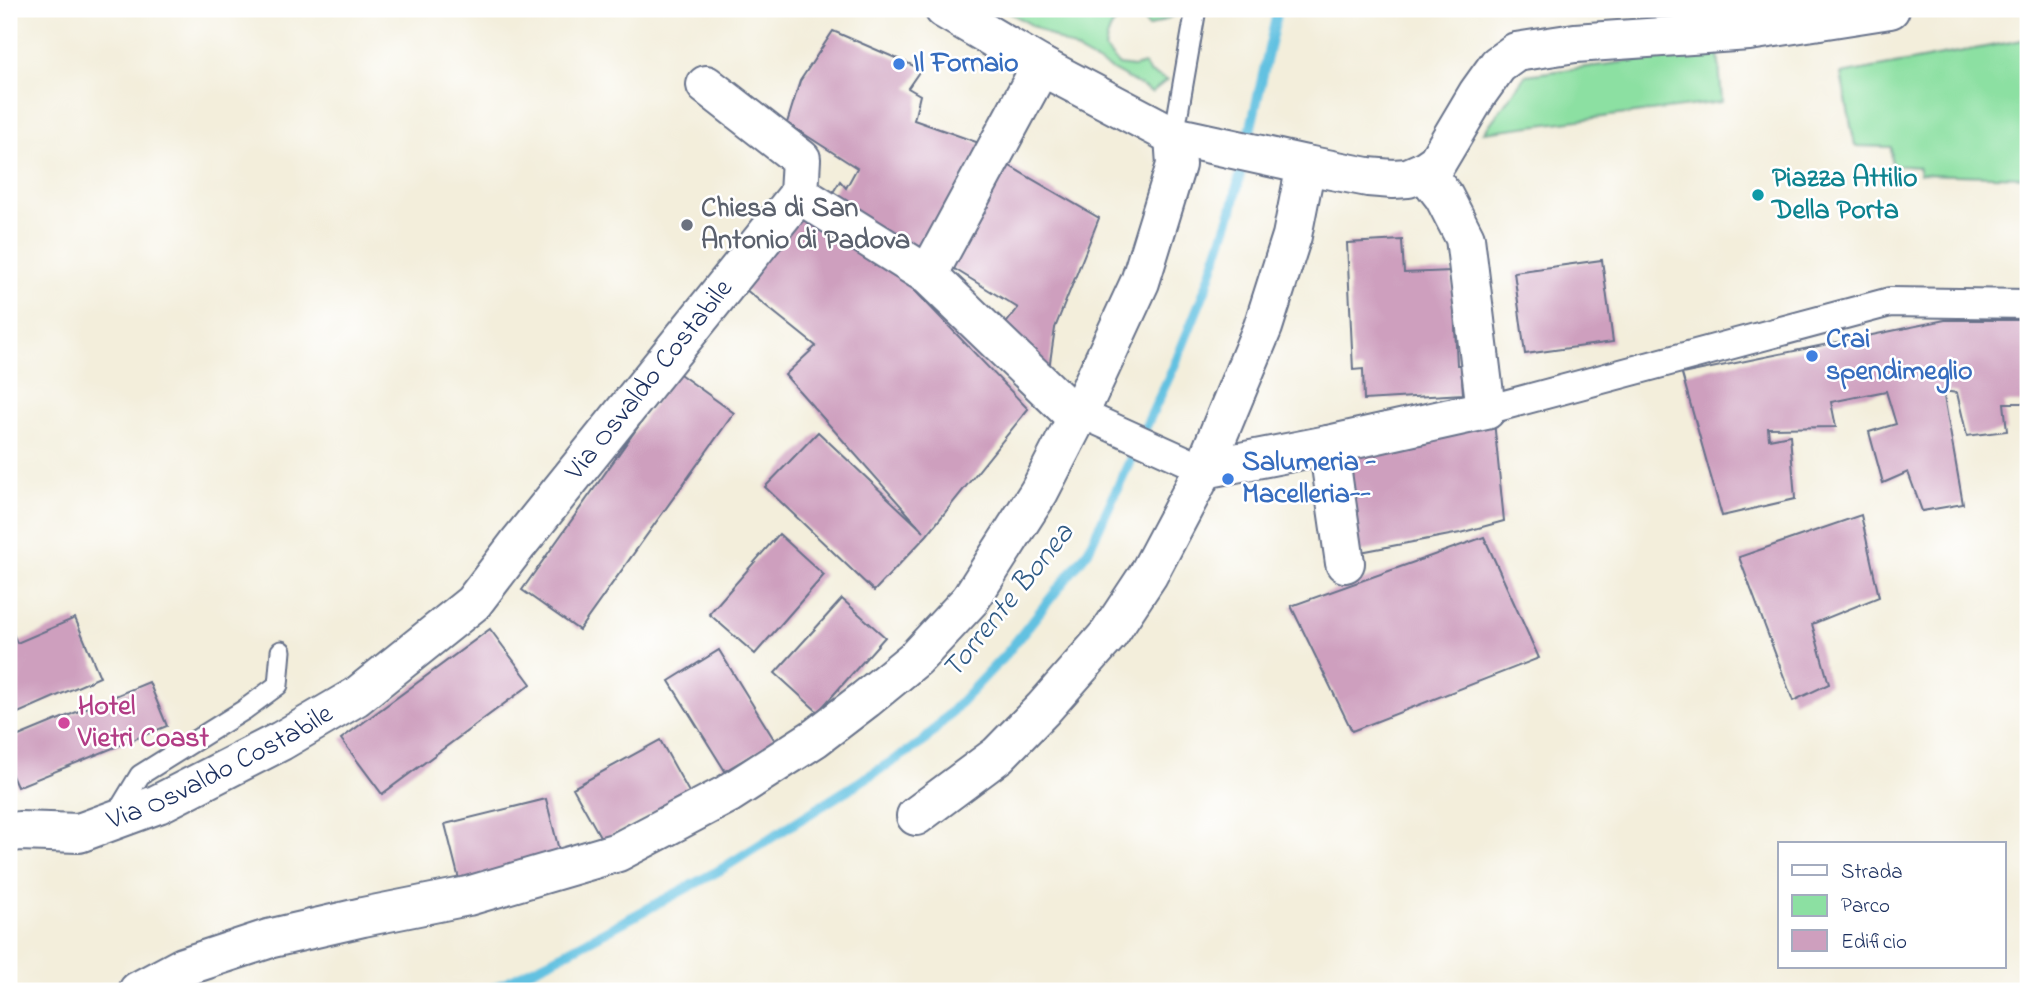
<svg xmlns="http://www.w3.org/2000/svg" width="2037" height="1000" viewBox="0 0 2037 1000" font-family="'Indie Flower',sans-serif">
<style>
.green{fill:#8ce0a2;stroke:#548880;stroke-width:2}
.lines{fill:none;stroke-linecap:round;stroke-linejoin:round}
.stream{stroke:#62c1e1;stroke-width:10}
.building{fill:#ce9fbe}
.service-casing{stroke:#67728a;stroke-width:23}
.pedestrian-casing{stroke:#67728a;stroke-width:32}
.minor-casing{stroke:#67728a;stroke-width:42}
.tertiary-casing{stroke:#67728a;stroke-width:42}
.service{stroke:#fff;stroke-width:19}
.pedestrian{stroke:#fff;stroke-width:28}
.minor{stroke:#fff;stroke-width:38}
.tertiary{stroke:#fff;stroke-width:38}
.shop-dot{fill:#3f7fe0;stroke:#fff;stroke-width:2.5}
.culture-dot{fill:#0f9aa8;stroke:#fff;stroke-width:2.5}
.worship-dot{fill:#6b7280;stroke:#fff;stroke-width:2.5}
.hotel-dot{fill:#d1479c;stroke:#fff;stroke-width:2.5}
.labels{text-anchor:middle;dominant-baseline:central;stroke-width:5;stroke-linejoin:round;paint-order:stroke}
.shop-label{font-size:28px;font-weight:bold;fill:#366cbe;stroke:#fff;text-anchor:start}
.culture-label{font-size:28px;font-weight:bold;fill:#0d838f;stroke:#fff;text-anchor:start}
.worship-label{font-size:28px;font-weight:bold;fill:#5b616d;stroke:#fff;text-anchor:start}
.street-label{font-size:28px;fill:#1b2f5e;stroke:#fff}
.hotel-label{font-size:28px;font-weight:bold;fill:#b23c85;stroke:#fff;text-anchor:start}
.water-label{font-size:30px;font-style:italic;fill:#305b85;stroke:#fff}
</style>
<rect width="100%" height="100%" fill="#fff"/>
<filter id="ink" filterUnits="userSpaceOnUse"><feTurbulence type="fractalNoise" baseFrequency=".0143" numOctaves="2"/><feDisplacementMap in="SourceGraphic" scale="14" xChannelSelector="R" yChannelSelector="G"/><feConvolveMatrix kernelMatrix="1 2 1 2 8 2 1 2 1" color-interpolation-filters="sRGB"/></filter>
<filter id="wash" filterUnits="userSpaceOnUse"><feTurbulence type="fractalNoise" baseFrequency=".00686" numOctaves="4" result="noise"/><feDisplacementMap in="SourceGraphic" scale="28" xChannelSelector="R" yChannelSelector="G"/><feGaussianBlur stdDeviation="1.57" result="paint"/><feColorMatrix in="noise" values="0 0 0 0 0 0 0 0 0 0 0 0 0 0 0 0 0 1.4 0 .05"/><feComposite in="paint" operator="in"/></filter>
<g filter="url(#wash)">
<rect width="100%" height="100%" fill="#f3eedb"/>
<path class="green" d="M 1003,9 L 1161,9 L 1179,13 L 1149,27 L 1141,17 C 1115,17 1109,22 1105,49 L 1119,65 L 1134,67 L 1144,64 L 1150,73 L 1167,80 L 1152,92 Z
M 2028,39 L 2028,177 L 1920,174 L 1918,167 L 1892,165 L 1891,147 L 1855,146 L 1841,74 Z
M 1718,50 L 1722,102 L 1484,132 L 1526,75 Z"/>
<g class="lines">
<path class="stream" d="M 488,991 L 552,960 L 720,870 L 923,742 L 1007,653 L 1088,551 L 1175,364 L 1207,285 L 1232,210 L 1278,9"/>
</g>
<g id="blocks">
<path class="building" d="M 833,31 L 921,69 L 908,88 L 920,95 L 914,120 L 982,144 L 910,275 L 819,215 L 840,181 L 846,188 L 857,168 L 787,123 L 800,81 Z
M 1008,165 L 1099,218 L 1055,328 L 1049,369 L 1004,326 L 1018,308 L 948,265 Z
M 802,205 L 896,271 L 1028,409 L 927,535 L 874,591 L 765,487 L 818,432 L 924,532 L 785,375 L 816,346 L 740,285 Z
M 1402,240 L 1404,273 L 1452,271 L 1457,365 L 1461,365 L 1463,394 L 1364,400 L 1363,369 L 1353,370 L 1347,243 Z
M 1602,260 L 1613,342 L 1525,354 L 1514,272 Z
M 1945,320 L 2028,320 L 2028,424 L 2026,425 L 2024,403 L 2004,403 L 2007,431 L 1967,436 L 1957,393 L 1943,391 L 1963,504 L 1922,511 L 1908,472 L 1883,483 L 1869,432 L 1896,424 L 1886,391 L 1831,402 L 1836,427 L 1768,428 L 1769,439 L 1790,435 L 1795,499 L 1722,516 L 1682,374 Z
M 677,372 L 734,413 L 579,630 L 522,590 Z
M 1494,421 L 1504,521 L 1460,533 L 1355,553 L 1338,453 Z
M 1861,515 L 1879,597 L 1812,624 L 1829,684 L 1793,701 L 1739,557 Z
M 779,534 L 824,575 L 755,654 L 709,614 Z
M 1484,537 L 1539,658 L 1352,731 L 1291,606 Z
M 842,599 L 885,637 L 818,712 L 775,673 Z
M 75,618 L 100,677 L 9,717 L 9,625 L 17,643 Z
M 490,629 L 531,684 L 382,794 L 341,739 Z
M 719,650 L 775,741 L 725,771 L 669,681 Z
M 149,682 L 167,726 L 17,787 L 9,769 L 9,740 Z
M 660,740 L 689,792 L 602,840 L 573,788 Z
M 546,799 L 561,858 L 460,883 L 445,824 Z"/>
</g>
</g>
<g filter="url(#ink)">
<use href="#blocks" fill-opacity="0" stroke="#67728a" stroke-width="2"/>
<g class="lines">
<g class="service-casing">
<path id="service" d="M 1174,136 L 1196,9
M 114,818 L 140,775 L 244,710 L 278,685 L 281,651"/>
</g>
<g class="pedestrian-casing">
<path id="pedestrian" d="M 1486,410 L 1890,302 L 2028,304
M 1078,412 L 1204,469"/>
</g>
<g class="minor-casing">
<g id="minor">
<path d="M 706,85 L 801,159 L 799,194"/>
<path d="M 799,194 L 928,275 L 1077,418 L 1140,282 L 1176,165 L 1174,136"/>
<path d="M 928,275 L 1041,66"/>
<path d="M 1328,445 L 1345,563"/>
<path d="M 1204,469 L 1328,445 L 1486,410 L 1465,238 L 1444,197 L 1424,171"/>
<path d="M 916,816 L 998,755 L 1043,709 L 1109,634 L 1148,575 L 1204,469 L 1263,327 L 1292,236 L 1306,165"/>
<path id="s1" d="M 9,833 L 19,831 L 79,833 L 158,804 L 281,741 L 356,697 L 473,603 L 518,544 L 799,194"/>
<path d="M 138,991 L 183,967 L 268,939 L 363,917 L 468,896 L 618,852 L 728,794 L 815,738 L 866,699 L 916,658 L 970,600 L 1039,492 L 1077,418"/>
</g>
</g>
<g class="tertiary-casing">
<path id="tertiary" d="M 944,9 L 1041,66 L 1174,136 L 1306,165 L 1368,177 L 1393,179 L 1408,178 L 1424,171 L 1437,162 L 1478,93 L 1498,65 L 1516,52 L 1575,43 L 1749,31 L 1890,9"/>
</g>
<use href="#service" class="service"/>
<use href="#pedestrian" class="pedestrian"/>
<use href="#minor" class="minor"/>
<use href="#tertiary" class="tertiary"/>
</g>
</g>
<g class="shop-dot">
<circle cx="899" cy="64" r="7"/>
<circle cx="1812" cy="356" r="7"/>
<circle cx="1228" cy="479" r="7"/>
</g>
<circle class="culture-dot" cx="1758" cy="195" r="7"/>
<circle class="worship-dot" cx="687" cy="225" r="7"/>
<circle class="hotel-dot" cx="64" cy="723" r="7"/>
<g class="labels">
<g class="shop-label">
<text x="913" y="64">Il Fornaio</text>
<text x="1826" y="340">Crai<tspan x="1826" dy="32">spendimeglio</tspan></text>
<text x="1242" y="463">Salumeria -<tspan x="1242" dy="32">Macelleria--</tspan></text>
</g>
<g class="culture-label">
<text x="1772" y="179">Piazza Attilio<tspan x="1772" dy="32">Della Porta</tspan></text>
</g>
<g class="worship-label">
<text x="701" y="209">Chiesa di San<tspan x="701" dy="32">Antonio di Padova</tspan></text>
</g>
<g class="street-label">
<text stroke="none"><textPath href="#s1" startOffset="814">Via Osvaldo Costabile</textPath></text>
<text stroke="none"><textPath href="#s1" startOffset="226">Via Osvaldo Costabile</textPath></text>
</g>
<g class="hotel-label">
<text x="78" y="707">Hotel<tspan x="78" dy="32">Vietri Coast</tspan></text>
</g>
<g class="water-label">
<text transform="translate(1009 602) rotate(-51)">Torrente Bonea</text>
</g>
</g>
<rect width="2037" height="1000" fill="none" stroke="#fff" stroke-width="35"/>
<rect x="1778" y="842" width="228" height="126" fill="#ffffff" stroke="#a4acbf" stroke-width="2"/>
<rect x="1792" y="865" width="35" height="10" fill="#ffffff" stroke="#a4acbf" stroke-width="2"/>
<text x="1841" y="878" font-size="21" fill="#1b2f5e">Strada</text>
<rect x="1792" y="895" width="35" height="21" fill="#8ce0a2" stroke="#a4acbf" stroke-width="2"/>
<text x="1841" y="912" font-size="21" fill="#1b2f5e">Parco</text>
<rect x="1792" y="930" width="35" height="21" fill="#ce9fbe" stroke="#a4acbf" stroke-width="2"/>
<text x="1841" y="948" font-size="21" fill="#1b2f5e">Edificio</text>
</svg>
